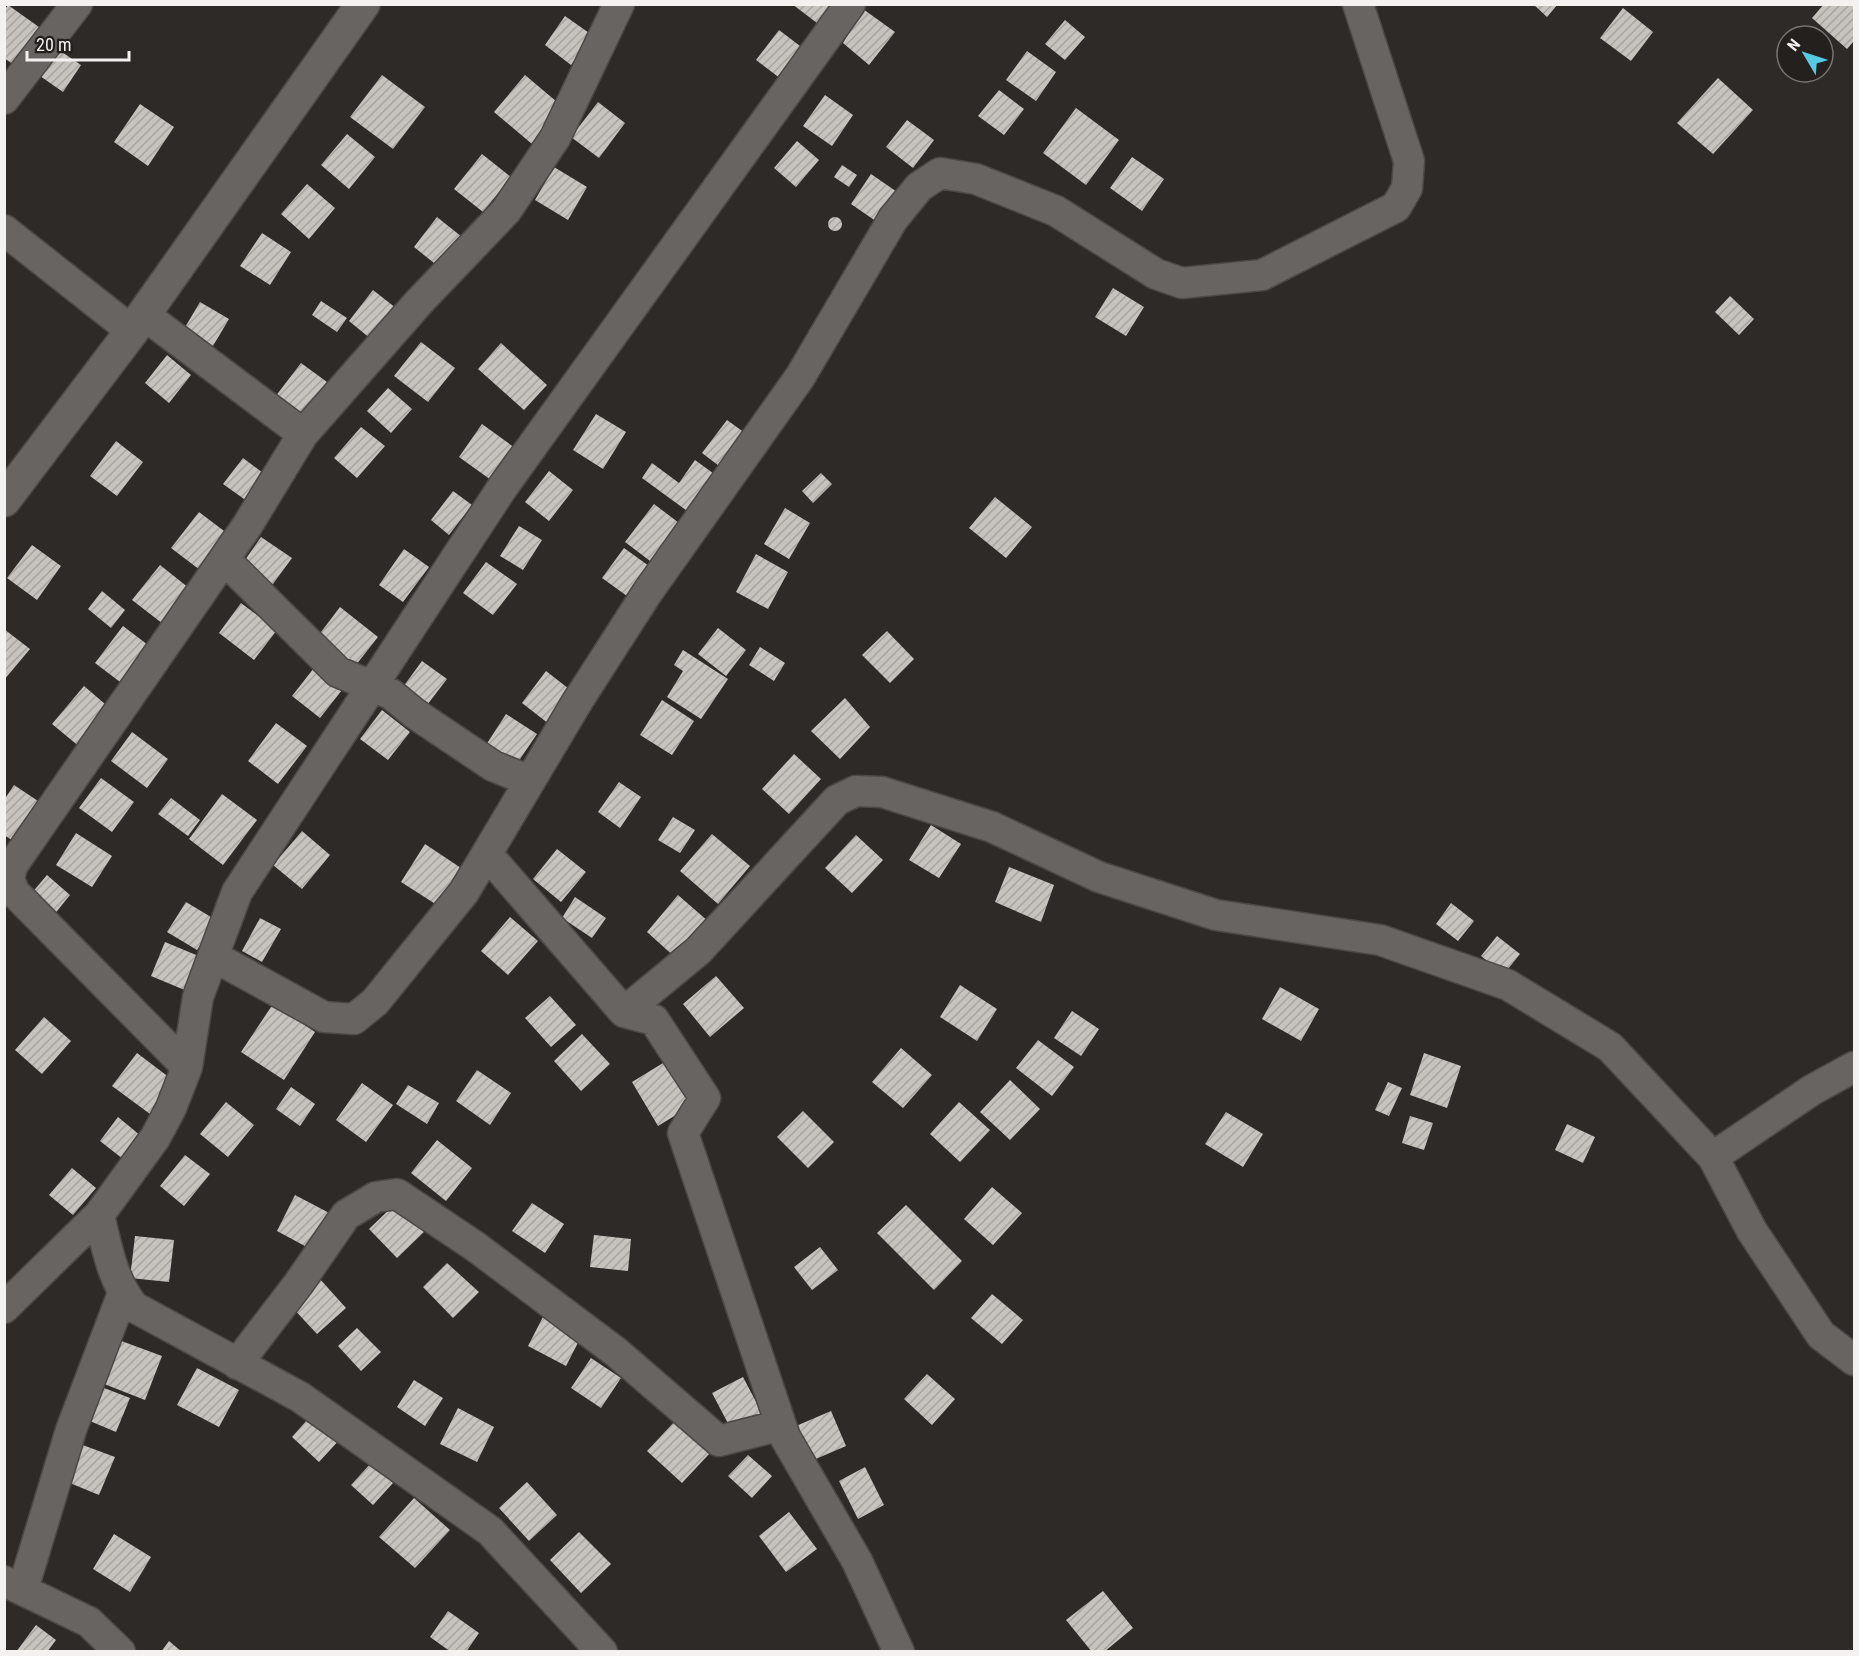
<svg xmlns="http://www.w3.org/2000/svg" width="1859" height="1656" viewBox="0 0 1859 1656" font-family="'Roboto Condensed',sans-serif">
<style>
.building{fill:url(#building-hatch)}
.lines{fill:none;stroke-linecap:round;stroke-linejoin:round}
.minor-casing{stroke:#4b4846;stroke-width:33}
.secondary-casing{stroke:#4b4846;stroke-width:36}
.minor{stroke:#686461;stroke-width:30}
.secondary{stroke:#686461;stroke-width:33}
</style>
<defs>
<pattern id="building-hatch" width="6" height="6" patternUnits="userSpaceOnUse" patternTransform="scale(1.5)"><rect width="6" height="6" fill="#c6c2be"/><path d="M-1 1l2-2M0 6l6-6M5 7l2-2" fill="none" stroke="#a7a4a0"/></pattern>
</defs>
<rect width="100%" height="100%" fill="#2d2a27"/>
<path class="building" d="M 792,4 L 831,4 L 817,23 Z
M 1533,4 L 1558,4 L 1547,17 Z
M 1824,4 L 1854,4 L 1854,41 L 1847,49 L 1812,18 Z
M 8,5 L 46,32 L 20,69 L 4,58 L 4,10 Z
M 1623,8 L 1653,32 L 1631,61 L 1600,38 Z
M 863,9 L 895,32 L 869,65 L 843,43 Z
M 565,16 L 592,35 L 571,65 L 545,45 Z
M 1065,20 L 1085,37 L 1065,60 L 1045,44 Z
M 779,30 L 804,49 L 781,79 L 756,60 Z
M 59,50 L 81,65 L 63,92 L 40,76 Z
M 1027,51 L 1056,72 L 1036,101 L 1006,80 Z
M 382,75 L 425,107 L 393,149 L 350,117 Z
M 525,75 L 563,107 L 532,144 L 494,112 Z
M 1718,78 L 1753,110 L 1713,154 L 1677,123 Z
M 999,90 L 1024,109 L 1004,135 L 978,116 Z
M 825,95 L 853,115 L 832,146 L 803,126 Z
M 598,102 L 625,123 L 599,158 L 571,137 Z
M 140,104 L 174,127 L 148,166 L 114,142 Z
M 1076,108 L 1119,140 L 1086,185 L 1043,153 Z
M 907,120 L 934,140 L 913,168 L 886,147 Z
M 347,134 L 375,157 L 349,189 L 321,165 Z
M 797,141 L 819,160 L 796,187 L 774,168 Z
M 482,154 L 511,177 L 483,212 L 454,189 Z
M 1132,157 L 1164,179 L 1142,211 L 1110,188 Z
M 842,165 L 857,175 L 849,187 L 834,177 Z
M 554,167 L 587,187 L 568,220 L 535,200 Z
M 871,174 L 900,194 L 880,224 L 851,204 Z
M 307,184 L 335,208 L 309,239 L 281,214 Z
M 437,217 L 462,237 L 439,267 L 414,247 Z
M828 224a7 7 0 1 1 14 0a7 7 0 1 1-14 0Z
M 262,233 L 291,252 L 270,285 L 240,266 Z
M 1113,288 L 1144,307 L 1126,336 L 1095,317 Z
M 373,290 L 401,312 L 377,344 L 349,321 Z
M 1730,296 L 1754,319 L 1739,335 L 1715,312 Z
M 321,301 L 347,318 L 337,332 L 312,315 Z
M 200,302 L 229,319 L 210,351 L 181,334 Z
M 421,342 L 455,368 L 428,402 L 394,376 Z
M 501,343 L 547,385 L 524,410 L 478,369 Z
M 167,355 L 191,375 L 169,403 L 145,383 Z
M 301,363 L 327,382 L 301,417 L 275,397 Z
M 388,388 L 412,409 L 391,433 L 367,411 Z
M 596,414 L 626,432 L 603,469 L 573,450 Z
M 727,420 L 752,438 L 727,472 L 702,453 Z
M 482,424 L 515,448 L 491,480 L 459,457 Z
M 361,427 L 385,446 L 357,478 L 334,458 Z
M 116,441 L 143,462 L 117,496 L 90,476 Z
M 243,458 L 270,478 L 251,504 L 223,484 Z
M 695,460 L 721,479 L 694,516 L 642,478 L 652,463 L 679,483 Z
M 549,471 L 573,490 L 549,521 L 525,502 Z
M 821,473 L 832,484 L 813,503 L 802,491 Z
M 453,491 L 472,505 L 449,535 L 431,520 Z
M 995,497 L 1032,527 L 1006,558 L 969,528 Z
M 654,504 L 687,529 L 658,567 L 625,542 Z
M 785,508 L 810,523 L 789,559 L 764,544 Z
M 199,512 L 232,537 L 204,573 L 171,548 Z
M 519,526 L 542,540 L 523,570 L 500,556 Z
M 261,537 L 292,558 L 270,588 L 240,567 Z
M 32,545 L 61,566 L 37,600 L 7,578 Z
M 624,548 L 649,566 L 627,596 L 602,578 Z
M 404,549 L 429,567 L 403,602 L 379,585 Z
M 756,554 L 788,572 L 768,609 L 736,592 Z
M 486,562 L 517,584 L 493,615 L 463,593 Z
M 160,565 L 194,592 L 167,627 L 132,600 Z
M 102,591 L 125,610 L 111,628 L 88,609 Z
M 241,603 L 277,630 L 254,660 L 219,633 Z
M 340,607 L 378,637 L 352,670 L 315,640 Z
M 123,626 L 152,648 L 124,685 L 95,663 Z
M 718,628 L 746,650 L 726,676 L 698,654 Z
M 4,629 L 30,649 L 4,680 Z
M 887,631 L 914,659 L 890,683 L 862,655 Z
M 760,647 L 785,663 L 774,681 L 749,665 Z
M 683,650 L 728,679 L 701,719 L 667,697 L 683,671 L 674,665 Z
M 422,661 L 447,679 L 424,709 L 400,691 Z
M 314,668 L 342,690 L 320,718 L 292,696 Z
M 546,671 L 573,692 L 549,724 L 522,703 Z
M 84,686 L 112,710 L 81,748 L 52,724 Z
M 845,698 L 870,727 L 840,759 L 811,731 Z
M 662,700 L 694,721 L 672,755 L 640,735 Z
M 382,710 L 410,732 L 388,760 L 360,739 Z
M 506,714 L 537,734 L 516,765 L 486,745 Z
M 276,723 L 307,746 L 278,784 L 248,761 Z
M 132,732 L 168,759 L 147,788 L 111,761 Z
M 794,754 L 821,779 L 789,814 L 762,789 Z
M 101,778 L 134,802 L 112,832 L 79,808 Z
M 619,782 L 641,797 L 620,828 L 598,812 Z
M 14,785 L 44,805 L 18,844 L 4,835 L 4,800 Z
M 222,794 L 257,820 L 223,865 L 189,839 Z
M 171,798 L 200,820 L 188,836 L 158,814 Z
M 673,817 L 695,830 L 680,853 L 658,840 Z
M 931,825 L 961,844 L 939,878 L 909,860 Z
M 302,831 L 330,855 L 302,889 L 273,865 Z
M 76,833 L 112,856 L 92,887 L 56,865 Z
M 712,834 L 750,866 L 718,904 L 680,871 Z
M 856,835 L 883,860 L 852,893 L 825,868 Z
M 425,844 L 461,868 L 437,905 L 401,882 Z
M 557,849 L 586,872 L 561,902 L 533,879 Z
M 1009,867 L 1054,885 L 1041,922 L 995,902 Z
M 47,875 L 70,895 L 49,921 L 25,901 Z
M 678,895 L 709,922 L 677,959 L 647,932 Z
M 575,897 L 606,918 L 592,938 L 562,918 Z
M 186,902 L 216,920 L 197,950 L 167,932 Z
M 1451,903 L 1474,921 L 1458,941 L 1436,924 Z
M 510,917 L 538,941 L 508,975 L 481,951 Z
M 260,918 L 281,929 L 262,962 L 242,951 Z
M 1497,936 L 1520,954 L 1504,974 L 1481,956 Z
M 165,942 L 201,957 L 187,991 L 151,976 Z
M 716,976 L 744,1008 L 710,1037 L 683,1004 Z
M 960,985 L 997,1009 L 977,1041 L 940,1017 Z
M 1280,987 L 1319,1009 L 1301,1041 L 1262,1019 Z
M 550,996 L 576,1025 L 551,1047 L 525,1018 Z
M 273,1004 L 315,1032 L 284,1080 L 241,1052 Z
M 1072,1011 L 1099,1029 L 1081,1056 L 1054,1038 Z
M 44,1017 L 71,1041 L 42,1074 L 15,1050 Z
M 582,1034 L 610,1064 L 581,1091 L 554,1061 Z
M 1038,1040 L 1074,1067 L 1052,1096 L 1016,1068 Z
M 901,1048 L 932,1075 L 903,1108 L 872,1082 Z
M 137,1053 L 174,1081 L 150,1114 L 112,1086 Z
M 1424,1053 L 1461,1066 L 1447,1108 L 1410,1095 Z
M 668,1060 L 694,1104 L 658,1126 L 632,1082 Z
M 477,1070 L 511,1093 L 490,1125 L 456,1101 Z
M 1010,1080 L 1040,1109 L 1010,1140 L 980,1112 Z
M 1388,1082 L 1402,1088 L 1389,1116 L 1375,1110 Z
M 362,1083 L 393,1105 L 366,1142 L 336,1120 Z
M 408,1085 L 439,1103 L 427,1124 L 396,1104 Z
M 291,1087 L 315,1104 L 300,1126 L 276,1109 Z
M 226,1102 L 254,1125 L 228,1157 L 200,1134 Z
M 959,1102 L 990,1130 L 960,1162 L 930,1134 Z
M 803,1111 L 834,1142 L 808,1168 L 777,1137 Z
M 1226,1112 L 1263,1134 L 1243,1167 L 1205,1144 Z
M 1410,1116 L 1433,1123 L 1424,1150 L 1402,1143 Z
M 118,1117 L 141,1136 L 123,1159 L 100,1141 Z
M 1567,1124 L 1595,1137 L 1583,1163 L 1555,1150 Z
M 437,1140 L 472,1168 L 446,1201 L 411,1173 Z
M 185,1155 L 210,1174 L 184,1206 L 160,1186 Z
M 72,1168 L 96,1188 L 73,1215 L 49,1195 Z
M 992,1187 L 1022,1213 L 993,1245 L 964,1219 Z
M 295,1195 L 335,1216 L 316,1252 L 277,1231 Z
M 396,1203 L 424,1232 L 397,1258 L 369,1229 Z
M 532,1203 L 564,1224 L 545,1253 L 512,1231 Z
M 906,1205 L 962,1261 L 934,1290 L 877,1233 Z
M 594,1235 L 631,1239 L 628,1271 L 590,1267 Z
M 135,1236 L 174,1240 L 169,1282 L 130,1278 Z
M 820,1247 L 838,1270 L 812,1290 L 794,1267 Z
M 447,1263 L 479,1292 L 453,1318 L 423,1287 Z
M 319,1278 L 346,1308 L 317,1334 L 290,1305 Z
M 992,1294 L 1023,1320 L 1002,1344 L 971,1318 Z
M 546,1311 L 584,1331 L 566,1366 L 528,1346 Z
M 357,1328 L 381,1352 L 361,1371 L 338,1346 Z
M 116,1339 L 162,1356 L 145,1400 L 99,1382 Z
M 591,1358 L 621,1378 L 601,1408 L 571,1388 Z
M 197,1368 L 239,1390 L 219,1427 L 177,1405 Z
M 927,1374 L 955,1399 L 932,1425 L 904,1399 Z
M 743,1377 L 763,1415 L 732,1431 L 712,1393 Z
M 414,1380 L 443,1398 L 425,1426 L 397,1407 Z
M 99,1386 L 130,1398 L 116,1432 L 85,1419 Z
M 458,1408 L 494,1427 L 477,1462 L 440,1444 Z
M 831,1411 L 846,1446 L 811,1461 L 796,1426 Z
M 314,1412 L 342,1437 L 319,1462 L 292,1437 Z
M 675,1421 L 710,1453 L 682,1483 L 647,1451 Z
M 80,1444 L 115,1457 L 99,1495 L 65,1481 Z
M 748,1455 L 772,1476 L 752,1498 L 728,1476 Z
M 371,1463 L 393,1483 L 373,1505 L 351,1485 Z
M 865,1467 L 884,1505 L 858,1519 L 839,1481 Z
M 527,1482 L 557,1515 L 529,1541 L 499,1508 Z
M 414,1498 L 450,1530 L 415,1568 L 379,1537 Z
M 789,1512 L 817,1549 L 786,1572 L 759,1536 Z
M 579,1532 L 611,1564 L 581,1593 L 550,1560 Z
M 114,1534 L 151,1557 L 130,1592 L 93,1569 Z
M 1103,1591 L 1133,1628 L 1104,1652 L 1092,1652 L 1066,1620 Z
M 448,1611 L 479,1633 L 466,1652 L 451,1652 L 430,1637 Z
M 36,1625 L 56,1640 L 47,1652 L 16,1652 Z
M 169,1641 L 182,1652 L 161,1652 Z"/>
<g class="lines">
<g class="minor-casing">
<path id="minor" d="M 4,99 L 77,4
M 4,230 L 132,331
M 143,314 L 303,434
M 225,560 L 338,672 L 391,694 L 414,713 L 493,766 L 530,781
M 487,854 L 624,1012 L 654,1020 L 705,1098 L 683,1133 L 785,1437 L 857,1561 L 899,1652
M 213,956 L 324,1017 L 354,1019 L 375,1002 L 464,892 L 577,702 L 647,593 L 800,377 L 893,219 L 919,187 L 940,173 L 976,179 L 1056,211 L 1156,274 L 1182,283 L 1262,275 L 1396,207 L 1407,188 L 1409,161 L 1358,4
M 624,1012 L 698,951 L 837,800 L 856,791 L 882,792 L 992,827 L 1099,877 L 1216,915 L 1380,940 L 1508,985 L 1610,1047 L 1713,1157 L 1752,1231 L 1821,1335 L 1854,1360
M 187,1067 L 15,893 L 9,880 L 12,866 L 247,526 L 303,434 L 419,302 L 506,211 L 555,138 L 619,4
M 1713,1157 L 1812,1090 L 1854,1067
M 99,1215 C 107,1248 112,1280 134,1307 L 300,1397 L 490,1531 L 602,1652
M 4,1308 L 99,1215 L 155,1138 L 171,1108 L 187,1067 L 198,997 L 237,892 L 502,488 L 850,4
M 237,1364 L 299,1283 L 346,1215 L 376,1197 L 397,1194 L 476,1247 L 616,1352 L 719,1441 L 781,1425
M 4,1581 L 89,1622 L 120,1652
M 23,1589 L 71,1430 L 123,1293"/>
</g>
<g class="secondary-casing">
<path id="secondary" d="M 4,500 L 132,331 L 363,4"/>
</g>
<use href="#minor" class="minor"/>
<use href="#secondary" class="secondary"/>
</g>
<rect width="1859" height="1656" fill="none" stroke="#f4f2f0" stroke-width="12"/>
<g transform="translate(1805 54) rotate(309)"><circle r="28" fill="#23201e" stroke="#777472" stroke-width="1.5"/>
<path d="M0-4.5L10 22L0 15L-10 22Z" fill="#58c9e3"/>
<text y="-9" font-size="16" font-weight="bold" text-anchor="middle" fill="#f4f2f0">N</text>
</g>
<path d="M27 51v9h102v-9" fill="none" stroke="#f4f2f0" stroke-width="3"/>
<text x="36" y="51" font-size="18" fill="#f4f2f0" stroke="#23201e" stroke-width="4.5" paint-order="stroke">20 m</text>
</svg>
